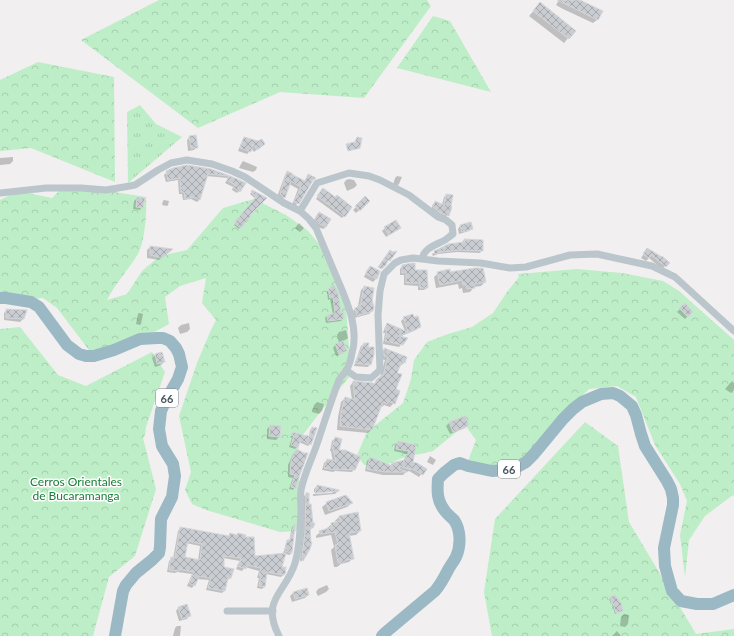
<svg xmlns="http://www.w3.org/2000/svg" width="734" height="636" viewBox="0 0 734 636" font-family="Lato,sans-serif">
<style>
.grass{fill:url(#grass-tufts)}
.forest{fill:url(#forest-crowns)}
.shadow{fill:#0003;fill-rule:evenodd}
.building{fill:url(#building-cross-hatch);stroke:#d3d6da;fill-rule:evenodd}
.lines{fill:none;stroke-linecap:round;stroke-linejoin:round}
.minor{stroke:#bbc6cc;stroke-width:7}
.trunk{stroke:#9bb8c5;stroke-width:12}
.labels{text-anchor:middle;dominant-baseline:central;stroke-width:3;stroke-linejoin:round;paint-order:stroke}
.shield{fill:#fff;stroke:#7e898d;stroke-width:1}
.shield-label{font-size:11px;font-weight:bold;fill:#47565c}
.park-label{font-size:12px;fill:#197d38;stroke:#fff}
</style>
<defs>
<pattern id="grass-tufts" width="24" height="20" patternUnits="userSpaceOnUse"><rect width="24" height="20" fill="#beeec7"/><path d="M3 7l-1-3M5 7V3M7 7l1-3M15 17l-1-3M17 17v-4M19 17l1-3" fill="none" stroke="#a5cead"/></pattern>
<pattern id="forest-crowns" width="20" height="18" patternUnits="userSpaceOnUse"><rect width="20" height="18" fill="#beeec7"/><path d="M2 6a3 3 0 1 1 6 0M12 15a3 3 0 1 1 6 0" fill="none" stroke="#a5cead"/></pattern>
<pattern id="building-cross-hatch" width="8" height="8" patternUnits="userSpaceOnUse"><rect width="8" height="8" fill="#c9cdd1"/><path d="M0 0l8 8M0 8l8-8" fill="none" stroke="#a5a9ad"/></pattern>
</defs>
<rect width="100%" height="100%" fill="#f1efef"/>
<path class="grass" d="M 140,105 L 156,124 L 182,137 L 128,183 L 127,112 Z"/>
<path class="forest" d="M 159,0 L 427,0 L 431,6 L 364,98 L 280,92 L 198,128 L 81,40 Z
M 433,16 L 450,21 L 491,92 L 397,68 Z
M 38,62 L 114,77 L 115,182 L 31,148 L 0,151 L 0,80 Z
M 64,186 L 82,187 L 146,197 C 147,212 145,241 138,254 C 128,270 115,284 107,300 L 127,294 L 142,271 L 160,256 L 187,250 L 223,208 L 254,199 L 286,215 L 307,230 L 329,255 L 346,307 L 351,375 L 321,411 L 299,440 L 298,458 L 300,487 L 300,531 L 280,532 L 206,510 L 192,504 L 185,490 L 191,472 L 179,416 L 197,363 L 210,332 L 216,320 L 202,303 L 206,278 L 180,286 L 165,297 L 169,324 L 119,351 L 89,350 L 57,308 L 43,298 L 0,301 L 0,200 L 18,191 L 52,198 Z
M 577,269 L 622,273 L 663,281 L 679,291 L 734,340 L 734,497 L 733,495 L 705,516 L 689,540 L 685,577 L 680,535 L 687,501 L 680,484 L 655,445 L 636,397 L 617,386 L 589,389 L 561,417 L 526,460 L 502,469 L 468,461 L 476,440 L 465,425 L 433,451 L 402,458 L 383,466 L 364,465 L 357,455 L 367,432 L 403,403 L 411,379 L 414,360 L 427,342 L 448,334 L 472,327 L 493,313 L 507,292 L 519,277 L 518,274 Z
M 20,327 L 58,375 L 86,386 L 152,352 L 165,372 L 146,427 L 145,435 L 143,438 L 156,489 L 135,556 L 109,577 L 93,636 L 0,636 L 0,329 Z
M 585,422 L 618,446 L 629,522 L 696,634 L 734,629 L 734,636 L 492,636 L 484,592 L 495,519 Z"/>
<path class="shadow" d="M 559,0 L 579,0 L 597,20 L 593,23 L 563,9 L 556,5 Z
M 536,8 L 574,31 L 564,43 L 529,16 Z
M 190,137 L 197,147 L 194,150 L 188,151 L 187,140 Z
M 244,138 L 261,146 L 254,152 L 251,148 L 250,151 L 247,154 L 238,151 L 242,141 Z
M 13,157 L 13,161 L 10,164 L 0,165 L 0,158 Z
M 243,161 L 257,167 L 256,170 L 253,172 L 239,168 L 241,164 Z
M 211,170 L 230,177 L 239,191 L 237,193 L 232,190 L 233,187 L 225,183 L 228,178 L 206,176 L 199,200 L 197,202 L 191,199 L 183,200 L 182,194 L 179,194 L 178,180 L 166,182 L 164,175 L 167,172 Z
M 288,172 L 304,182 L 308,175 L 298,203 L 295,206 L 292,205 L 298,189 L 289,184 L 284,197 L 281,200 L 277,197 L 285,175 Z
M 397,176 L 402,177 L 399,184 L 396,187 L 393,185 L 395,178 Z
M 349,179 L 354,180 L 357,185 L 354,188 L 347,191 L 344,183 L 346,180 Z
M 252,191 L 265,198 L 248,215 L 250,216 L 239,229 L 234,225 L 256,199 L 250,194 Z
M 321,192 L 335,198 L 344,216 L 342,218 L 316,199 Z
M 446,195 L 448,215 L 445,218 L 431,209 L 433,204 L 435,202 L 442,205 L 444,197 Z
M 137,198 L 142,207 L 140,210 L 133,209 L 134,201 Z
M 365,198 L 369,201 L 356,213 L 353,210 Z
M 164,200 L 169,201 L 168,205 L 167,206 L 162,205 L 163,201 Z
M 319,213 L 326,227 L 323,229 L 316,226 L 313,222 L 316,216 Z
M 299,223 L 304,228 L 300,232 L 295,228 Z
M 460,226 L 472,228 L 469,231 L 459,234 L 458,229 Z
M 385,228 L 399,228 L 386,237 L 382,231 Z
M 464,240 L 482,250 L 480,253 L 457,252 L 438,254 L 433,256 L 432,254 L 435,252 L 462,243 L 462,242 Z
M 150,247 L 171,249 L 159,260 L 147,258 L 147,250 Z
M 647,249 L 668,263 L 662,269 L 649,258 L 646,261 L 641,258 Z
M 402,266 L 414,271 L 427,288 L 424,290 L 418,290 L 418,286 L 404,285 L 404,275 L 400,275 L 400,269 Z
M 370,267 L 379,271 L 376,279 L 373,282 L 364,277 L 367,270 Z
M 438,273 L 485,282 L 481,286 L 474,287 L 470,292 L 463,293 L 462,288 L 459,289 L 458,284 L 436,288 L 434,277 Z
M 331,287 L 340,314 L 343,319 L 341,321 L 326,323 L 325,318 L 327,316 L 333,315 L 330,299 L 328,300 L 327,292 Z
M 364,287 L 371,300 L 372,311 L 369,314 L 354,318 L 353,311 L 358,306 L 361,290 Z
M 685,304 L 692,312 L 685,319 L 677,312 Z
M 7,310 L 23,319 L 20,322 L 4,320 L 4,313 Z
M 139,313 L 143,314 L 141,324 L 140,325 L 136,324 L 138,314 Z
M 404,318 L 419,327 L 416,330 L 399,337 L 402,344 L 399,347 L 383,344 L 385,333 L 383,333 L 385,327 L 387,324 L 405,331 L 401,321 Z
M 189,323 L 190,329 L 187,332 L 180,334 L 178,328 L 181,325 Z
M 346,330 L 348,338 L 345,340 L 342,341 L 346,350 L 343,353 L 336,356 L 333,348 L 335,345 L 339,343 L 337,335 L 339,332 Z
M 364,344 L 367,348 L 370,364 L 368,367 L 354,366 L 361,346 Z
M 384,349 L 404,363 L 400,366 L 399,366 L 396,374 L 394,403 L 390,407 L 384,405 L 382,407 L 380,406 L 371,430 L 368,433 L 337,430 L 338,417 L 341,402 L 345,398 L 352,400 L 350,386 L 353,382 L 374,384 L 380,378 L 385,360 L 381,359 L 381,353 Z
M 161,353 L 164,362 L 161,365 L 155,367 L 152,358 L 155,355 Z
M 732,381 L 734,383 L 734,389 L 731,393 L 725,389 Z
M 317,402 L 324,404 L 322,411 L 319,414 L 312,412 L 314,405 Z
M 465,417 L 468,425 L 465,428 L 450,434 L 446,426 L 449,423 Z
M 270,426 L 279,437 L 276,440 L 267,439 L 267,429 Z
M 312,428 L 316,429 L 310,444 L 308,446 L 299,442 L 297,447 L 295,449 L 289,447 L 292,438 L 290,437 L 293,433 L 309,437 L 310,430 Z
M 335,438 L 337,451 L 354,469 L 352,472 L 335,471 L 333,472 L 322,470 L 324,463 L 327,460 L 333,462 L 331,451 L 330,451 L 332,441 Z
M 398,442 L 415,446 L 411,462 L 425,469 L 419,477 L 409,471 L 407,472 L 406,472 L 403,475 L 383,475 L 365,471 L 367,461 L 370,458 L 389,466 L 392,464 L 403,461 L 407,454 L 394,451 L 395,445 Z
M 296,451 L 298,476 L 295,487 L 293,490 L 289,489 L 293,478 L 288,477 L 288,465 L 293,454 Z
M 430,456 L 436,460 L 433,465 L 427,462 Z
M 317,486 L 338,491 L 335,494 L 313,496 L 313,494 L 333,493 L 330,491 L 314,492 L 314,489 Z
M 306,494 L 312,528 L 310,530 L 309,548 L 301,562 L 300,560 L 303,534 L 304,496 Z
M 327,503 L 352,503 L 347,507 L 325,515 L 322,507 Z
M 339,517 L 360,531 L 356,535 L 348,536 L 353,558 L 349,562 L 341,564 L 337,567 L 334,567 L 331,550 L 334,547 L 331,535 L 316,538 L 316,536 L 320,532 L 327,529 L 327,528 L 332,524 L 335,523 L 335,521 Z
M 294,525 L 291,553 L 290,555 L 285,554 L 281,567 L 284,574 L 281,577 L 266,574 L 264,587 L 262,589 L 257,588 L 259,578 L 257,578 L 259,571 L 245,567 L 242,571 L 236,569 L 240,561 L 223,558 L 223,568 L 230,578 L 228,580 L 227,580 L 224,591 L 222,593 L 206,590 L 209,580 L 197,579 L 194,585 L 192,588 L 187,586 L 192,574 L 177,572 L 175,573 L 167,572 L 169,561 L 172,558 L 173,559 L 178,531 L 180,528 L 227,537 L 230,535 L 254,557 L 283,554 L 286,543 L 289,541 L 292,527 ZM 186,543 L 200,546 L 198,561 L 184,558 Z
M 327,585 L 329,589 L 326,592 L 318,596 L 316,592 L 318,589 Z
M 306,589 L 308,595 L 305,598 L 292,602 L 290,596 L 293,593 Z
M 615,596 L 622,611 L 615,614 L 612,604 L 611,604 L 609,599 Z
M 178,608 L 189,616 L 187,619 L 179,621 L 176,611 Z
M 624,614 L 629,615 L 628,624 L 625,627 L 620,626 L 621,617 Z
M 177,626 L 181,626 L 180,636 L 183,636 L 173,636 L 175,628 Z
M 617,631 L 621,636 L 611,636 L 612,636 Z"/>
<path class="building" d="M 557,0 L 580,0 L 603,11 L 598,20 Z
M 540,2 L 576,31 L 569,39 L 533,11 Z
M 196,135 L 198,148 L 191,148 L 189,136 Z
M 244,137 L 258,141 L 262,139 L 265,144 L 257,150 L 253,144 L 251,152 L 240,148 Z
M 357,137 L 362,138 L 360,148 L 348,151 L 346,144 L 355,142 Z
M 187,165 L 211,169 L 230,176 L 246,183 L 240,192 L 233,187 L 235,185 L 227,180 L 229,176 L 208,174 L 200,200 L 194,197 L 185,199 L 184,192 L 181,192 L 180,178 L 168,180 L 166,171 L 173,168 Z
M 287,171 L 293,174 L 293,175 L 305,181 L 308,174 L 316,178 L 313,180 L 299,204 L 294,202 L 301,187 L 291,181 L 285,198 L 280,194 Z
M 323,188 L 335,197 L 337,195 L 352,207 L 345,217 L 317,196 Z
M 252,190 L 267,198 L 250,215 L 251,216 L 241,228 L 234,223 L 256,197 L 251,192 Z
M 446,194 L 453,195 L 451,206 L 452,207 L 449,216 L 440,213 L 433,207 L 435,201 L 444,205 Z
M 365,196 L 370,201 L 360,211 L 355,206 Z
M 137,197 L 145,198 L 143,208 L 136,207 Z
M 319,212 L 331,219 L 326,227 L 318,223 L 315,219 Z
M 396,220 L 401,228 L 389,235 L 384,227 Z
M 471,222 L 473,229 L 462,232 L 460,225 Z
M 464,239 L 483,240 L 483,251 L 460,250 L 441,252 L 435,254 L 434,251 L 437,250 L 448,244 L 465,242 Z
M 150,246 L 173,249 L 162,258 L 150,255 Z
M 647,248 L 662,257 L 662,256 L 670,263 L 666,267 L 651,255 L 649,258 L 643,254 Z
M 390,250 L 393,252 L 397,251 L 390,261 L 388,260 L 386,265 L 382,269 L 378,267 Z
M 413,263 L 415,263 L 415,270 L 427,270 L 428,288 L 420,288 L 420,283 L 406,283 L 406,272 L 402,273 L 402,265 Z
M 370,266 L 380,271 L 377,279 L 366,274 Z
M 475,268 L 483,268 L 486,282 L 474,284 L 475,288 L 467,289 L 466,285 L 463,285 L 462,280 L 440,285 L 437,272 L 450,269 L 450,272 Z
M 334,285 L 338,293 L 341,313 L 343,312 L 344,319 L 328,321 L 327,315 L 335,313 L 333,297 L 330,298 L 328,289 L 331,288 L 331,286 Z
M 364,286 L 374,288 L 372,300 L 374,307 L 373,311 L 357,316 L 355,308 L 358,307 L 358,305 L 361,305 L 361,302 Z
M 685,303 L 693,312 L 688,317 L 679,308 Z
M 6,309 L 27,310 L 24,319 L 6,318 Z
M 413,314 L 414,317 L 418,316 L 421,327 L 399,336 L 408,338 L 403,345 L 385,341 L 387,330 L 385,330 L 387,323 L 408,332 L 403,317 Z
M 343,341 L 347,351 L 339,354 L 335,344 Z
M 364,343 L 369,343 L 368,347 L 374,347 L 374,354 L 371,365 L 355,363 Z
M 384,348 L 407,357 L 405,363 L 402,362 L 397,373 L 402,374 L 396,389 L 400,391 L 395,404 L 388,401 L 387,404 L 383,402 L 372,430 L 340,426 L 341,413 L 345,397 L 355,400 L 353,381 L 373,383 L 375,384 L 376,380 L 382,375 L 383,376 L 388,356 L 384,356 Z
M 162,352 L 165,362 L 157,364 L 155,354 Z
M 465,416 L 469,425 L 453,432 L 449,422 Z
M 270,425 L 281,426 L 280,437 L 269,436 Z
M 312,427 L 317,428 L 311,445 L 301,440 L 298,447 L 291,445 L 294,436 L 291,435 L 293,432 L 306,436 L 306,435 L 310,437 Z
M 335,437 L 342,439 L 339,450 L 345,450 L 361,457 L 355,470 L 338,469 L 337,470 L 324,468 L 327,459 L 336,461 L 333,449 L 332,448 Z
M 398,441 L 416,445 L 413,462 L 417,463 L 427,469 L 423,475 L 411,468 L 411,470 L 400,466 L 399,469 L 407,472 L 386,472 L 367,469 L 370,457 L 392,466 L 394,464 L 391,463 L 405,460 L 409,451 L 396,449 Z
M 296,449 L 304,453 L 308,453 L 299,477 L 296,488 L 291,487 L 295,475 L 290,474 L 291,461 Z
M 317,485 L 339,490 L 339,491 L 315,493 Z
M 306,493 L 309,493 L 309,504 L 311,504 L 313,523 L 315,523 L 313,528 L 310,527 L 311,542 L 312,542 L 310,549 L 303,561 L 302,558 L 305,531 Z
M 346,495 L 353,503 L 329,511 L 326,502 Z
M 358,512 L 361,531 L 349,533 L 354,559 L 346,560 L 342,563 L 338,563 L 335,545 L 338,544 L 335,532 L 320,534 L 319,531 L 332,527 L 331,523 L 340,521 L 339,516 Z
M 294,524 L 295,524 L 292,553 L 285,551 L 287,540 L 290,540 Z
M 180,527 L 229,536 L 230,533 L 237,535 L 238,533 L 246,535 L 245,537 L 254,537 L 255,556 L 286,553 L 282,567 L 286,567 L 285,574 L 284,575 L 267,572 L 265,587 L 259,586 L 261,576 L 259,575 L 261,568 L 247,565 L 246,569 L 237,566 L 242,558 L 224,556 L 224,567 L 234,569 L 231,578 L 228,578 L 225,591 L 208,588 L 211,578 L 199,576 L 195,586 L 189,583 L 194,572 L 179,569 L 179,571 L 169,570 L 171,557 L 175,558 ZM 188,541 L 202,544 L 200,560 L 185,557 Z
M 307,588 L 309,595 L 295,599 L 293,592 Z
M 615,595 L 621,603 L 623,611 L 616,613 L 613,603 L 612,604 L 610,597 Z
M 187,604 L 191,616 L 182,619 L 178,607 Z"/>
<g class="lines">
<path class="minor" d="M 0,193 L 46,188 L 81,188 L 106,190 L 124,187 L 135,185 L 158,170 L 171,163 L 187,160 L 212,164 L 232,171 L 245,177 L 284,203 L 300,211 L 309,219 L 316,228 C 322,242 328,257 334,271 C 344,295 360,326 352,353 C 351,359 349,366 346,371 C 344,374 341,376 339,380 C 331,401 324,423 317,444 C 312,459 304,474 301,490 C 300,497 301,505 301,512 C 300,528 300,547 295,563 C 286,593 260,599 279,636
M 300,211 L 317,183 L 349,173 L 369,176 L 380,180 L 409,195 L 438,217 L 446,220 L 452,225 L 453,234 C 450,236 448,238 445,240 C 436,245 424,248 422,259
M 346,370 L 356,377 L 371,378 L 380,370 L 378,315 L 380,291 L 384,274 L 395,263 L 401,260 L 413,258 L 422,259 L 438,261 L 481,263 L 510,268 L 526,267 L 570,255 L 597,254 L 652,266 L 675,277 L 734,331
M 227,611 L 273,611"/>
<path class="trunk" d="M 0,298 L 6,298 L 31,302 L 39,307 L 67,345 L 79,354 L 86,356 L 94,356 L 114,350 L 140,339 L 157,338 L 163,338 L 170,341 L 176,348 L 179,354 L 182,367 L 178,379 L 165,402 L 161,411 L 159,429 L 162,446 L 173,464 L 175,476 L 172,497 L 161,519 L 160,547 L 159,553 L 152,560 L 136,573 L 126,585 L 123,591 L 115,636
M 382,636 L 386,632 L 435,591 C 440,585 444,578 448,570 C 450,566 454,561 456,557 C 461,546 461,530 454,520 C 451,517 448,515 445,511 C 437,501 437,492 438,479 L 444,473 L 454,465 L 460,463 L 468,466 L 492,471 L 506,470 L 519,466 L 526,462 L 534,454 L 563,419 L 573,409 L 582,402 L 601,394 L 613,393 L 620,396 L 632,406 L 636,415 L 641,434 L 645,446 L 667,481 L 671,489 L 673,498 L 673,505 L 664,548 L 665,566 L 672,591 L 681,601 L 697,604 L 713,604 L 734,595"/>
</g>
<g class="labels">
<g class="shield">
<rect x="156" y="389" width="22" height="18" rx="3"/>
<rect x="498" y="460" width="22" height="18" rx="3"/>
</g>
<g class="shield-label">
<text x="167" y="398">66</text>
<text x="509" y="469">66</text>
</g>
<g class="park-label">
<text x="76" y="481">Cerros Orientales<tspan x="76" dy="14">de Bucaramanga</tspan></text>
</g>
</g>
</svg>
